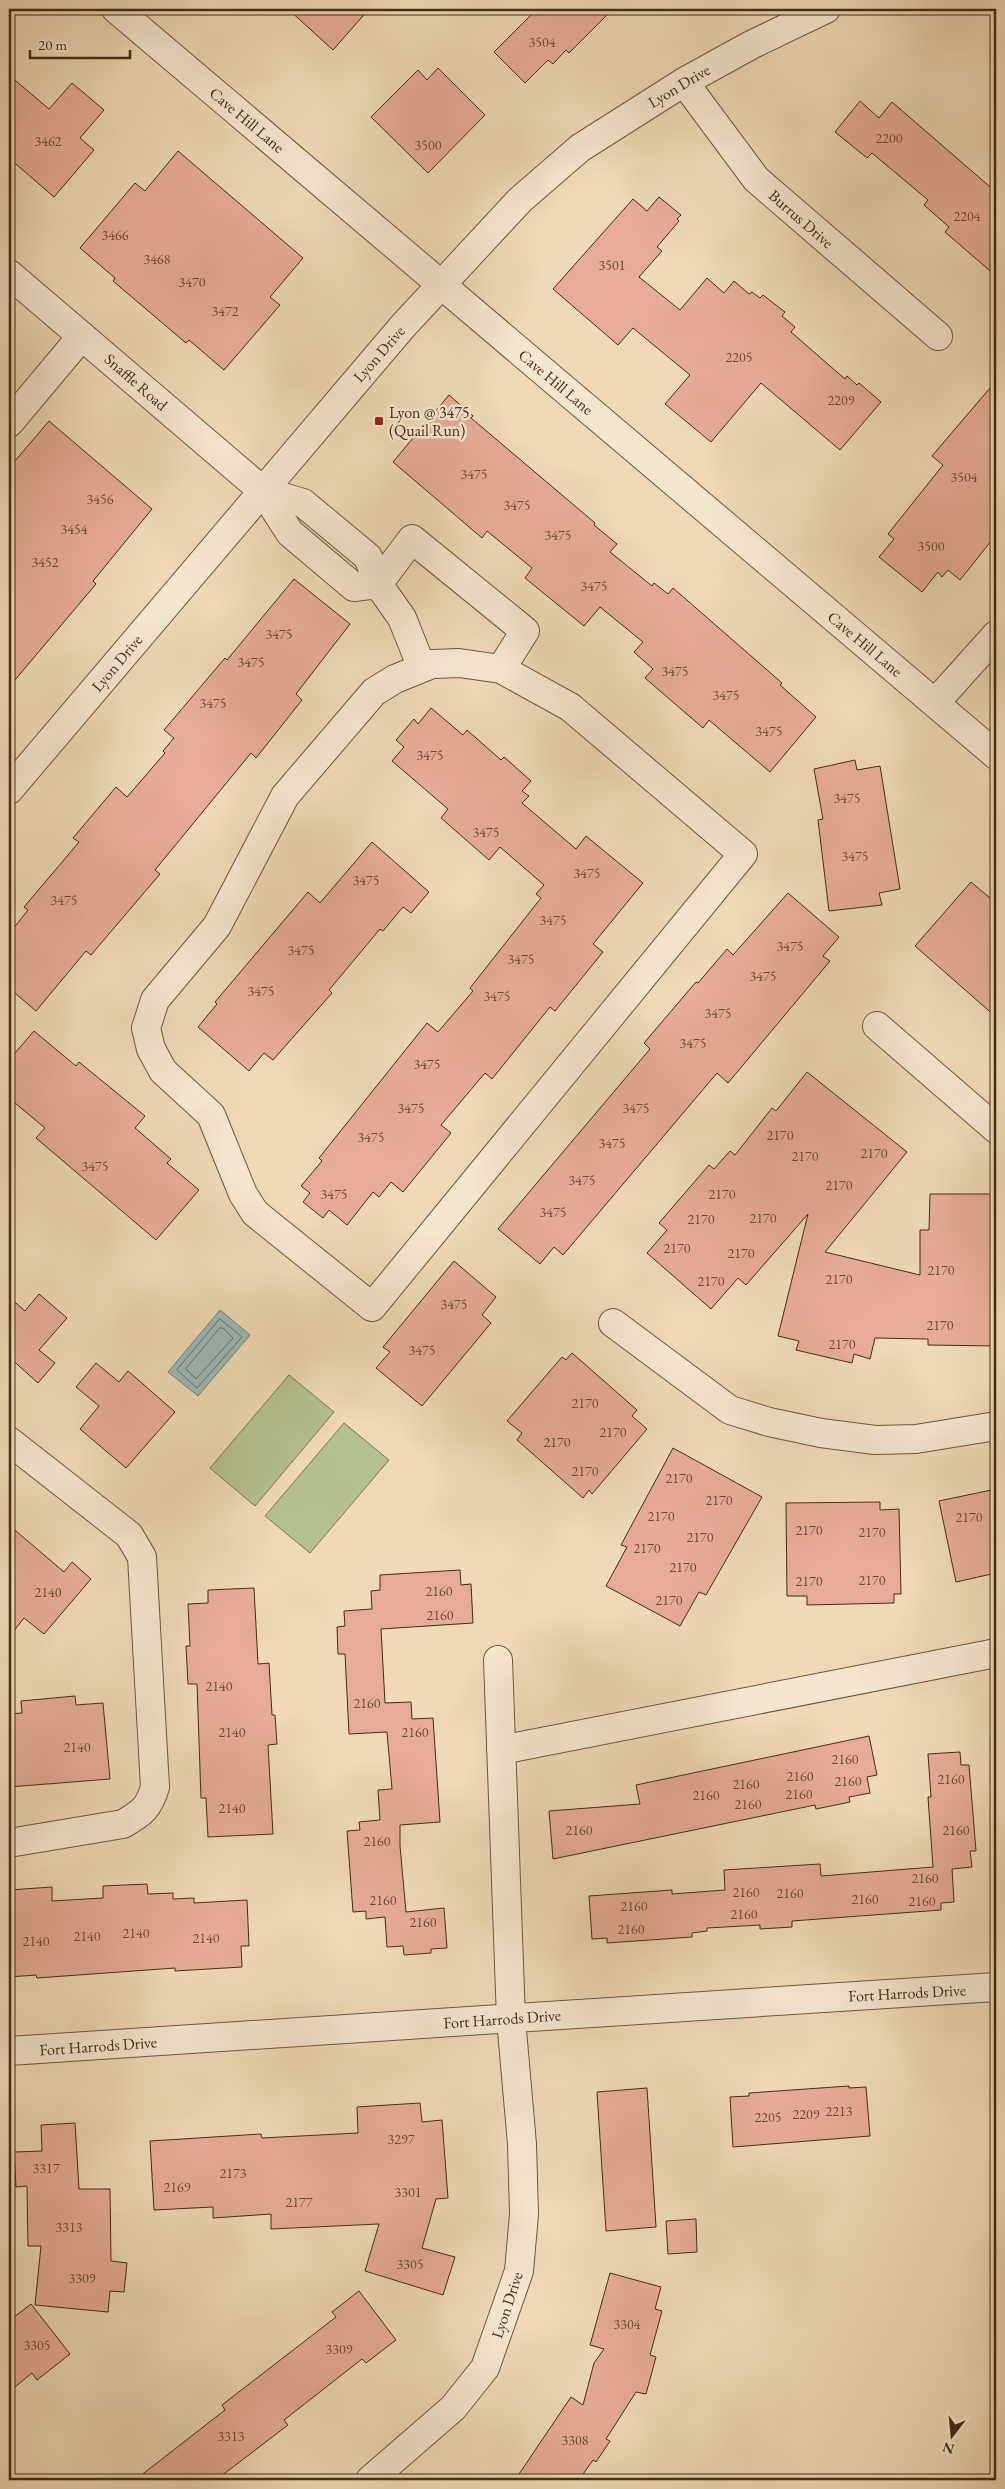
<svg xmlns="http://www.w3.org/2000/svg" width="1005" height="2489" viewBox="0 0 1005 2489" font-family="'EB Garamond',serif">
<style>
.green{fill:#b5c091;stroke:#7c7653}
.water{fill:#9cb9b6;stroke:#788176}
.lines{fill:none;stroke-linecap:round;stroke-linejoin:round}
.shore{stroke:#6f7366;stroke-width:1}
.building{fill:#e7ac98;stroke:#422d15}
.minor-casing{stroke:#6d583d;stroke-width:30}
.minor{stroke:#f5e6d0;stroke-width:28}
.poi-dot{fill:#8f2418;stroke:#f5e6d0;stroke-width:2}
.labels{text-anchor:middle;dominant-baseline:central;stroke-width:5;stroke-linejoin:round;paint-order:stroke}
.number-label{font-size:14px;fill:#6b4d36}
.street-label{font-size:16px;fill:#422d15;stroke:#f5e6d0}
.poi-label{font-size:16px;fill:#422d15;stroke:#f5e6d0;text-anchor:start}
</style>
<rect width="100%" height="100%" fill="#efd9b6"/>
<filter id="stains"><feTurbulence type="fractalNoise" baseFrequency=".004" numOctaves="4"/><feColorMatrix values="0 0 0 0 .2 0 0 0 0 .09 0 0 0 0 .02 0 0 0 .5 -.17"/></filter>
<radialGradient id="worn" r=".72"><stop offset=".6" stop-color="#630" stop-opacity="0"/><stop offset="1" stop-color="#630" stop-opacity=".3"/></radialGradient>
<path class="green" d="M 289,1375 L 334,1412 L 255,1506 L 210,1468 Z
M 344,1423 L 389,1460 L 310,1553 L 265,1516 Z"/>
<path class="water" d="M 220,1310 L 250,1335 L 198,1396 L 168,1372 Z"/>
<g class="lines">
<path class="shore" d="M 220,1319 L 242,1337 L 197,1388 L 177,1370 Z
M 220,1328 L 223,1328 L 233,1338 L 196,1379 L 186,1369 Z"/>
</g>
<path class="building" d="M 288,9 L 369,9 L 333,50 Z
M 537,9 L 613,9 L 569,53 L 566,50 L 553,64 L 548,60 L 525,83 L 494,52 Z
M 438,68 L 485,115 L 428,173 L 371,117 L 418,70 L 427,80 Z
M 9,75 L 49,109 L 72,83 L 104,110 L 80,138 L 94,150 L 54,197 L 9,158 Z
M 860,101 L 879,118 L 892,102 L 996,192 L 996,276 L 945,232 L 949,227 L 924,205 L 928,200 L 872,153 L 867,158 L 835,132 Z
M 178,151 L 303,258 L 270,297 L 280,305 L 224,370 L 189,340 L 186,343 L 113,281 L 115,278 L 80,248 L 135,183 L 145,191 Z
M 659,197 L 681,215 L 677,219 L 679,221 L 657,247 L 662,251 L 639,277 L 680,310 L 707,278 L 724,293 L 734,281 L 749,294 L 752,292 L 760,298 L 763,295 L 785,312 L 782,316 L 795,327 L 791,332 L 845,379 L 847,376 L 857,385 L 859,383 L 881,402 L 840,450 L 761,383 L 711,442 L 665,404 L 690,375 L 633,328 L 618,345 L 553,289 L 633,199 L 647,211 Z
M 996,381 L 996,535 L 960,580 L 948,570 L 942,577 L 938,572 L 922,592 L 879,557 L 894,539 L 888,534 L 943,465 L 932,456 Z
M 449,395 L 473,416 L 471,418 L 595,523 L 594,525 L 617,544 L 610,552 L 652,586 L 654,583 L 668,594 L 673,588 L 782,683 L 780,685 L 816,717 L 770,772 L 709,720 L 703,728 L 645,678 L 653,669 L 634,652 L 643,642 L 600,607 L 584,626 L 525,578 L 532,568 L 487,531 L 482,538 L 393,462 Z
M 49,421 L 152,509 L 93,581 L 96,584 L 9,687 L 9,468 Z
M 294,579 L 350,624 L 296,694 L 302,700 L 256,758 L 251,753 L 155,870 L 160,874 L 91,955 L 86,951 L 36,1011 L 9,988 L 9,934 L 28,910 L 24,907 L 79,842 L 73,838 L 116,787 L 127,797 L 165,753 L 163,751 L 174,738 L 164,730 L 225,658 L 227,660 Z
M 431,708 L 463,735 L 467,730 L 501,760 L 504,757 L 531,781 L 522,791 L 529,796 L 522,803 L 576,849 L 586,836 L 643,883 L 593,944 L 603,952 L 555,1011 L 550,1007 L 492,1079 L 485,1073 L 441,1125 L 451,1133 L 403,1192 L 391,1182 L 379,1197 L 373,1192 L 347,1225 L 329,1210 L 323,1218 L 303,1202 L 310,1193 L 301,1186 L 322,1161 L 319,1158 L 427,1023 L 438,1032 L 473,991 L 470,988 L 541,898 L 536,894 L 544,885 L 500,847 L 489,860 L 441,818 L 448,809 L 392,761 L 404,747 L 396,740 L 414,719 L 418,724 Z
M 855,760 L 857,770 L 880,766 L 900,889 L 879,893 L 882,905 L 829,911 L 818,820 L 823,819 L 814,769 Z
M 372,842 L 429,892 L 411,913 L 403,907 L 383,931 L 380,929 L 329,990 L 332,993 L 273,1060 L 264,1053 L 249,1071 L 198,1027 L 217,1004 L 215,1002 L 308,892 L 320,903 Z
M 971,882 L 996,903 L 996,1017 L 915,946 Z
M 788,893 L 839,937 L 823,956 L 830,961 L 728,1083 L 717,1073 L 563,1255 L 554,1247 L 540,1264 L 498,1229 L 650,1049 L 644,1043 L 696,982 L 698,983 L 727,949 L 733,955 Z
M 34,1031 L 76,1066 L 79,1062 L 145,1116 L 135,1128 L 171,1159 L 167,1163 L 199,1190 L 156,1240 L 36,1138 L 45,1128 L 9,1098 L 9,1060 Z
M 807,1072 L 907,1152 L 825,1252 L 920,1275 L 920,1230 L 929,1230 L 930,1194 L 996,1194 L 996,1346 L 928,1345 L 928,1339 L 875,1338 L 870,1359 L 854,1354 L 852,1363 L 796,1350 L 799,1341 L 778,1336 L 808,1214 L 746,1285 L 738,1278 L 711,1309 L 647,1253 L 667,1230 L 659,1223 L 709,1165 L 714,1169 L 730,1151 L 735,1155 L 772,1108 L 776,1111 Z
M 454,1261 L 496,1297 L 482,1315 L 491,1323 L 422,1406 L 376,1368 L 390,1352 L 383,1347 Z
M 39,1294 L 67,1318 L 39,1350 L 55,1363 L 38,1383 L 9,1357 L 9,1297 L 25,1311 Z
M 572,1353 L 637,1410 L 632,1416 L 647,1429 L 592,1494 L 589,1490 L 583,1498 L 517,1440 L 522,1433 L 507,1421 L 562,1357 L 566,1360 Z
M 96,1363 L 119,1382 L 128,1371 L 175,1412 L 126,1468 L 80,1429 L 99,1406 L 76,1387 Z
M 673,1448 L 762,1497 L 706,1595 L 699,1592 L 680,1626 L 606,1586 L 627,1547 L 621,1545 Z
M 996,1489 L 996,1573 L 956,1582 L 939,1501 Z
M 880,1502 L 880,1510 L 899,1509 L 901,1594 L 894,1594 L 894,1603 L 807,1605 L 807,1596 L 787,1596 L 786,1503 Z
M 9,1525 L 64,1572 L 72,1562 L 91,1579 L 44,1634 L 24,1618 L 9,1637 Z
M 460,1570 L 461,1585 L 471,1584 L 473,1623 L 381,1629 L 385,1703 L 411,1702 L 412,1719 L 433,1718 L 440,1822 L 400,1825 L 400,1846 L 406,1912 L 444,1908 L 447,1948 L 431,1949 L 431,1953 L 404,1955 L 403,1946 L 387,1947 L 385,1917 L 366,1919 L 366,1911 L 353,1912 L 347,1831 L 360,1830 L 359,1822 L 380,1820 L 378,1790 L 392,1789 L 387,1732 L 349,1734 L 345,1654 L 338,1654 L 337,1627 L 345,1626 L 344,1611 L 372,1609 L 371,1591 L 380,1590 L 380,1575 Z
M 254,1588 L 258,1664 L 269,1663 L 272,1715 L 275,1715 L 277,1744 L 268,1745 L 273,1834 L 208,1837 L 206,1798 L 201,1798 L 197,1684 L 188,1684 L 186,1646 L 190,1646 L 188,1604 L 208,1603 L 208,1590 Z
M 75,1696 L 76,1705 L 103,1703 L 110,1779 L 9,1787 L 9,1714 L 22,1713 L 21,1701 Z
M 869,1736 L 877,1775 L 867,1777 L 870,1793 L 849,1797 L 850,1802 L 816,1809 L 815,1805 L 553,1859 L 549,1811 L 640,1804 L 636,1785 Z
M 960,1752 L 961,1765 L 969,1765 L 976,1851 L 970,1851 L 972,1867 L 952,1869 L 954,1902 L 941,1903 L 941,1910 L 792,1921 L 792,1927 L 760,1929 L 760,1925 L 707,1928 L 707,1931 L 692,1933 L 692,1937 L 607,1943 L 607,1938 L 592,1939 L 589,1896 L 672,1890 L 672,1894 L 725,1890 L 724,1870 L 820,1864 L 821,1876 L 933,1867 L 928,1797 L 931,1797 L 928,1754 Z
M 147,1884 L 148,1894 L 173,1893 L 173,1899 L 194,1898 L 194,1903 L 247,1900 L 249,1946 L 241,1946 L 242,1967 L 175,1971 L 175,1968 L 37,1978 L 36,1975 L 9,1977 L 9,1890 L 52,1887 L 52,1901 L 103,1898 L 103,1886 Z
M 849,2086 L 849,2088 L 866,2087 L 870,2136 L 733,2147 L 730,2097 L 749,2096 L 749,2093 Z
M 647,2088 L 656,2227 L 606,2231 L 597,2092 Z
M 420,2103 L 422,2122 L 442,2120 L 448,2198 L 436,2199 L 422,2248 L 455,2257 L 443,2295 L 365,2271 L 379,2224 L 271,2229 L 271,2214 L 213,2218 L 213,2207 L 154,2210 L 150,2141 L 261,2134 L 262,2138 L 358,2133 L 357,2107 Z
M 75,2123 L 79,2189 L 110,2189 L 111,2261 L 127,2263 L 124,2292 L 110,2291 L 108,2312 L 35,2305 L 41,2246 L 28,2246 L 27,2186 L 16,2187 L 14,2152 L 42,2151 L 41,2125 Z
M 696,2219 L 697,2252 L 668,2254 L 666,2221 Z
M 610,2273 L 661,2287 L 655,2309 L 662,2311 L 650,2355 L 656,2357 L 646,2394 L 636,2392 L 606,2439 L 610,2441 L 596,2462 L 593,2460 L 579,2480 L 515,2480 L 571,2397 L 583,2405 L 594,2363 L 604,2349 L 590,2345 Z
M 359,2291 L 396,2340 L 366,2363 L 362,2359 L 284,2420 L 288,2425 L 216,2480 L 135,2480 L 225,2410 L 222,2405 L 336,2317 L 332,2312 Z
M 31,2304 L 70,2354 L 37,2380 L 32,2373 L 9,2392 L 9,2321 Z"/>
<g class="lines">
<g class="minor-casing">
<path id="minor" d="M 116,9 L 996,755
M 684,82 L 756,179 L 938,336
M 9,274 L 263,491 L 290,533 L 354,587 L 378,584 L 412,539 L 525,631 L 501,669
M 9,423 L 82,336
M 263,491 L 303,503 L 368,557 L 378,584 L 402,618 L 422,668
M 459,663 L 501,669 L 570,707 L 743,854 L 372,1307 L 255,1213 L 243,1194 L 211,1115 L 163,1071 L 151,1049 L 146,1028 L 155,1000 L 217,926 L 285,796 L 374,692 L 395,679 L 432,664 Z
M 935,703 L 996,635
M 9,790 L 403,326 L 520,200 L 580,148 L 684,82 L 751,45 L 826,9
M 877,1026 L 996,1129
M 613,1323 L 730,1410 L 769,1422 L 821,1433 L 875,1440 L 916,1439 L 996,1426
M 9,1441 L 129,1535 L 142,1557 L 155,1787 C 149,1808 142,1813 123,1824 L 9,1843
M 501,1750 L 996,1653
M 9,2051 C 338,2030 667,2007 996,1987
M 370,2480 L 453,2408 L 485,2368 L 519,2271 L 524,2214 L 522,2144 L 511,2019 L 498,1660"/>
</g>
<use href="#minor" class="minor"/>
</g>
<rect class="poi-dot" x="374" y="416" width="10" height="10" rx="2.5"/>
<g class="labels">
<g class="number-label">
<text x="542" y="42">3504</text>
<text x="889" y="138">2200</text>
<text x="48" y="141">3462</text>
<text x="428" y="145">3500</text>
<text x="967" y="216">2204</text>
<text x="115" y="235">3466</text>
<text x="157" y="259">3468</text>
<text x="612" y="265">3501</text>
<text x="192" y="282">3470</text>
<text x="225" y="311">3472</text>
<text x="739" y="357">2205</text>
<text x="841" y="400">2209</text>
<text x="474" y="474">3475</text>
<text x="964" y="477">3504</text>
<text x="100" y="499">3456</text>
<text x="517" y="505">3475</text>
<text x="74" y="529">3454</text>
<text x="558" y="535">3475</text>
<text x="931" y="546">3500</text>
<text x="45" y="562">3452</text>
<text x="594" y="586">3475</text>
<text x="279" y="634">3475</text>
<text x="251" y="662">3475</text>
<text x="675" y="671">3475</text>
<text x="726" y="695">3475</text>
<text x="213" y="703">3475</text>
<text x="769" y="731">3475</text>
<text x="430" y="755">3475</text>
<text x="847" y="798">3475</text>
<text x="486" y="832">3475</text>
<text x="855" y="856">3475</text>
<text x="587" y="873">3475</text>
<text x="366" y="880">3475</text>
<text x="64" y="900">3475</text>
<text x="553" y="920">3475</text>
<text x="790" y="946">3475</text>
<text x="301" y="950">3475</text>
<text x="521" y="959">3475</text>
<text x="763" y="976">3475</text>
<text x="261" y="991">3475</text>
<text x="497" y="996">3475</text>
<text x="718" y="1013">3475</text>
<text x="693" y="1043">3475</text>
<text x="427" y="1064">3475</text>
<text x="411" y="1108">3475</text>
<text x="636" y="1108">3475</text>
<text x="780" y="1135">2170</text>
<text x="371" y="1137">3475</text>
<text x="612" y="1143">3475</text>
<text x="874" y="1153">2170</text>
<text x="805" y="1156">2170</text>
<text x="95" y="1166">3475</text>
<text x="582" y="1180">3475</text>
<text x="839" y="1185">2170</text>
<text x="334" y="1194">3475</text>
<text x="722" y="1194">2170</text>
<text x="553" y="1212">3475</text>
<text x="763" y="1218">2170</text>
<text x="701" y="1219">2170</text>
<text x="677" y="1248">2170</text>
<text x="741" y="1253">2170</text>
<text x="941" y="1270">2170</text>
<text x="839" y="1279">2170</text>
<text x="711" y="1281">2170</text>
<text x="454" y="1304">3475</text>
<text x="940" y="1325">2170</text>
<text x="842" y="1344">2170</text>
<text x="422" y="1350">3475</text>
<text x="585" y="1403">2170</text>
<text x="613" y="1432">2170</text>
<text x="557" y="1442">2170</text>
<text x="585" y="1471">2170</text>
<text x="679" y="1478">2170</text>
<text x="719" y="1500">2170</text>
<text x="661" y="1516">2170</text>
<text x="969" y="1517">2170</text>
<text x="809" y="1530">2170</text>
<text x="872" y="1532">2170</text>
<text x="700" y="1537">2170</text>
<text x="647" y="1548">2170</text>
<text x="683" y="1567">2170</text>
<text x="872" y="1580">2170</text>
<text x="809" y="1581">2170</text>
<text x="439" y="1591">2160</text>
<text x="48" y="1592">2140</text>
<text x="669" y="1600">2170</text>
<text x="440" y="1615">2160</text>
<text x="219" y="1686">2140</text>
<text x="367" y="1703">2160</text>
<text x="232" y="1732">2140</text>
<text x="415" y="1732">2160</text>
<text x="77" y="1747">2140</text>
<text x="845" y="1759">2160</text>
<text x="800" y="1776">2160</text>
<text x="951" y="1779">2160</text>
<text x="848" y="1781">2160</text>
<text x="746" y="1784">2160</text>
<text x="799" y="1794">2160</text>
<text x="706" y="1795">2160</text>
<text x="748" y="1804">2160</text>
<text x="232" y="1808">2140</text>
<text x="579" y="1830">2160</text>
<text x="956" y="1830">2160</text>
<text x="377" y="1841">2160</text>
<text x="925" y="1878">2160</text>
<text x="746" y="1892">2160</text>
<text x="790" y="1893">2160</text>
<text x="865" y="1899">2160</text>
<text x="383" y="1900">2160</text>
<text x="922" y="1901">2160</text>
<text x="634" y="1906">2160</text>
<text x="744" y="1914">2160</text>
<text x="423" y="1922">2160</text>
<text x="631" y="1929">2160</text>
<text x="136" y="1933">2140</text>
<text x="87" y="1936">2140</text>
<text x="206" y="1938">2140</text>
<text x="36" y="1941">2140</text>
<text x="839" y="2111">2213</text>
<text x="806" y="2114">2209</text>
<text x="768" y="2117">2205</text>
<text x="401" y="2139">3297</text>
<text x="46" y="2168">3317</text>
<text x="233" y="2173">2173</text>
<text x="177" y="2187">2169</text>
<text x="408" y="2192">3301</text>
<text x="299" y="2202">2177</text>
<text x="69" y="2227">3313</text>
<text x="410" y="2264">3305</text>
<text x="82" y="2278">3309</text>
<text x="627" y="2324">3304</text>
<text x="37" y="2345">3305</text>
<text x="339" y="2349">3309</text>
<text x="231" y="2436">3313</text>
<text x="575" y="2440">3308</text>
</g>
<g class="street-label">
<text transform="translate(679 86) rotate(-31)">Lyon Drive</text>
<text transform="translate(247 120) rotate(40)">Cave Hill Lane</text>
<text transform="translate(801 219) rotate(41)">Burrus Drive</text>
<text transform="translate(379 354) rotate(-49)">Lyon Drive</text>
<text transform="translate(136 382) rotate(41)">Snaffle Road</text>
<text transform="translate(556 382) rotate(40)">Cave Hill Lane</text>
<text transform="translate(865 644) rotate(40)">Cave Hill Lane</text>
<text transform="translate(117 663) rotate(-50)">Lyon Drive</text>
<text transform="translate(907 1993) rotate(-3)">Fort Harrods Drive</text>
<text transform="translate(502 2019) rotate(-4)">Fort Harrods Drive</text>
<text transform="translate(98 2046) rotate(-4)">Fort Harrods Drive</text>
<text transform="translate(507 2305) rotate(-72)">Lyon Drive</text>
</g>
<g class="poi-label">
<text x="389" y="412">Lyon @ 3475<tspan x="389" dy="18">(Quail Run)</tspan></text>
</g>
</g>
<rect width="1005" height="2489" fill="none" stroke="#efd9b6" stroke-width="30"/>
<rect x="10" y="10" width="985" height="2469" fill="none" stroke="#422d15" stroke-width="2.5"/>
<rect x="15" y="15" width="975" height="2459" fill="none" stroke="#422d15"/>
<g transform="translate(952 2436) rotate(196)" stroke="#f5e6d0" stroke-width="4" paint-order="stroke">
<path d="M0-4L9 19L0 12L-9 19Z" fill="#422d15"/>
<text y="-8" font-size="14" font-weight="bold" text-anchor="middle" fill="#422d15">N</text>
</g>
<path d="M30 50v8h100v-8" fill="none" stroke="#422d15" stroke-width="2.5"/>
<text x="38" y="50" font-size="15" fill="#422d15" stroke="#f5e6d0" stroke-width="4" paint-order="stroke">20 m</text>
<rect width="100%" height="100%" filter="url(#stains)"/>
<rect width="100%" height="100%" fill="url(#worn)"/>
</svg>
